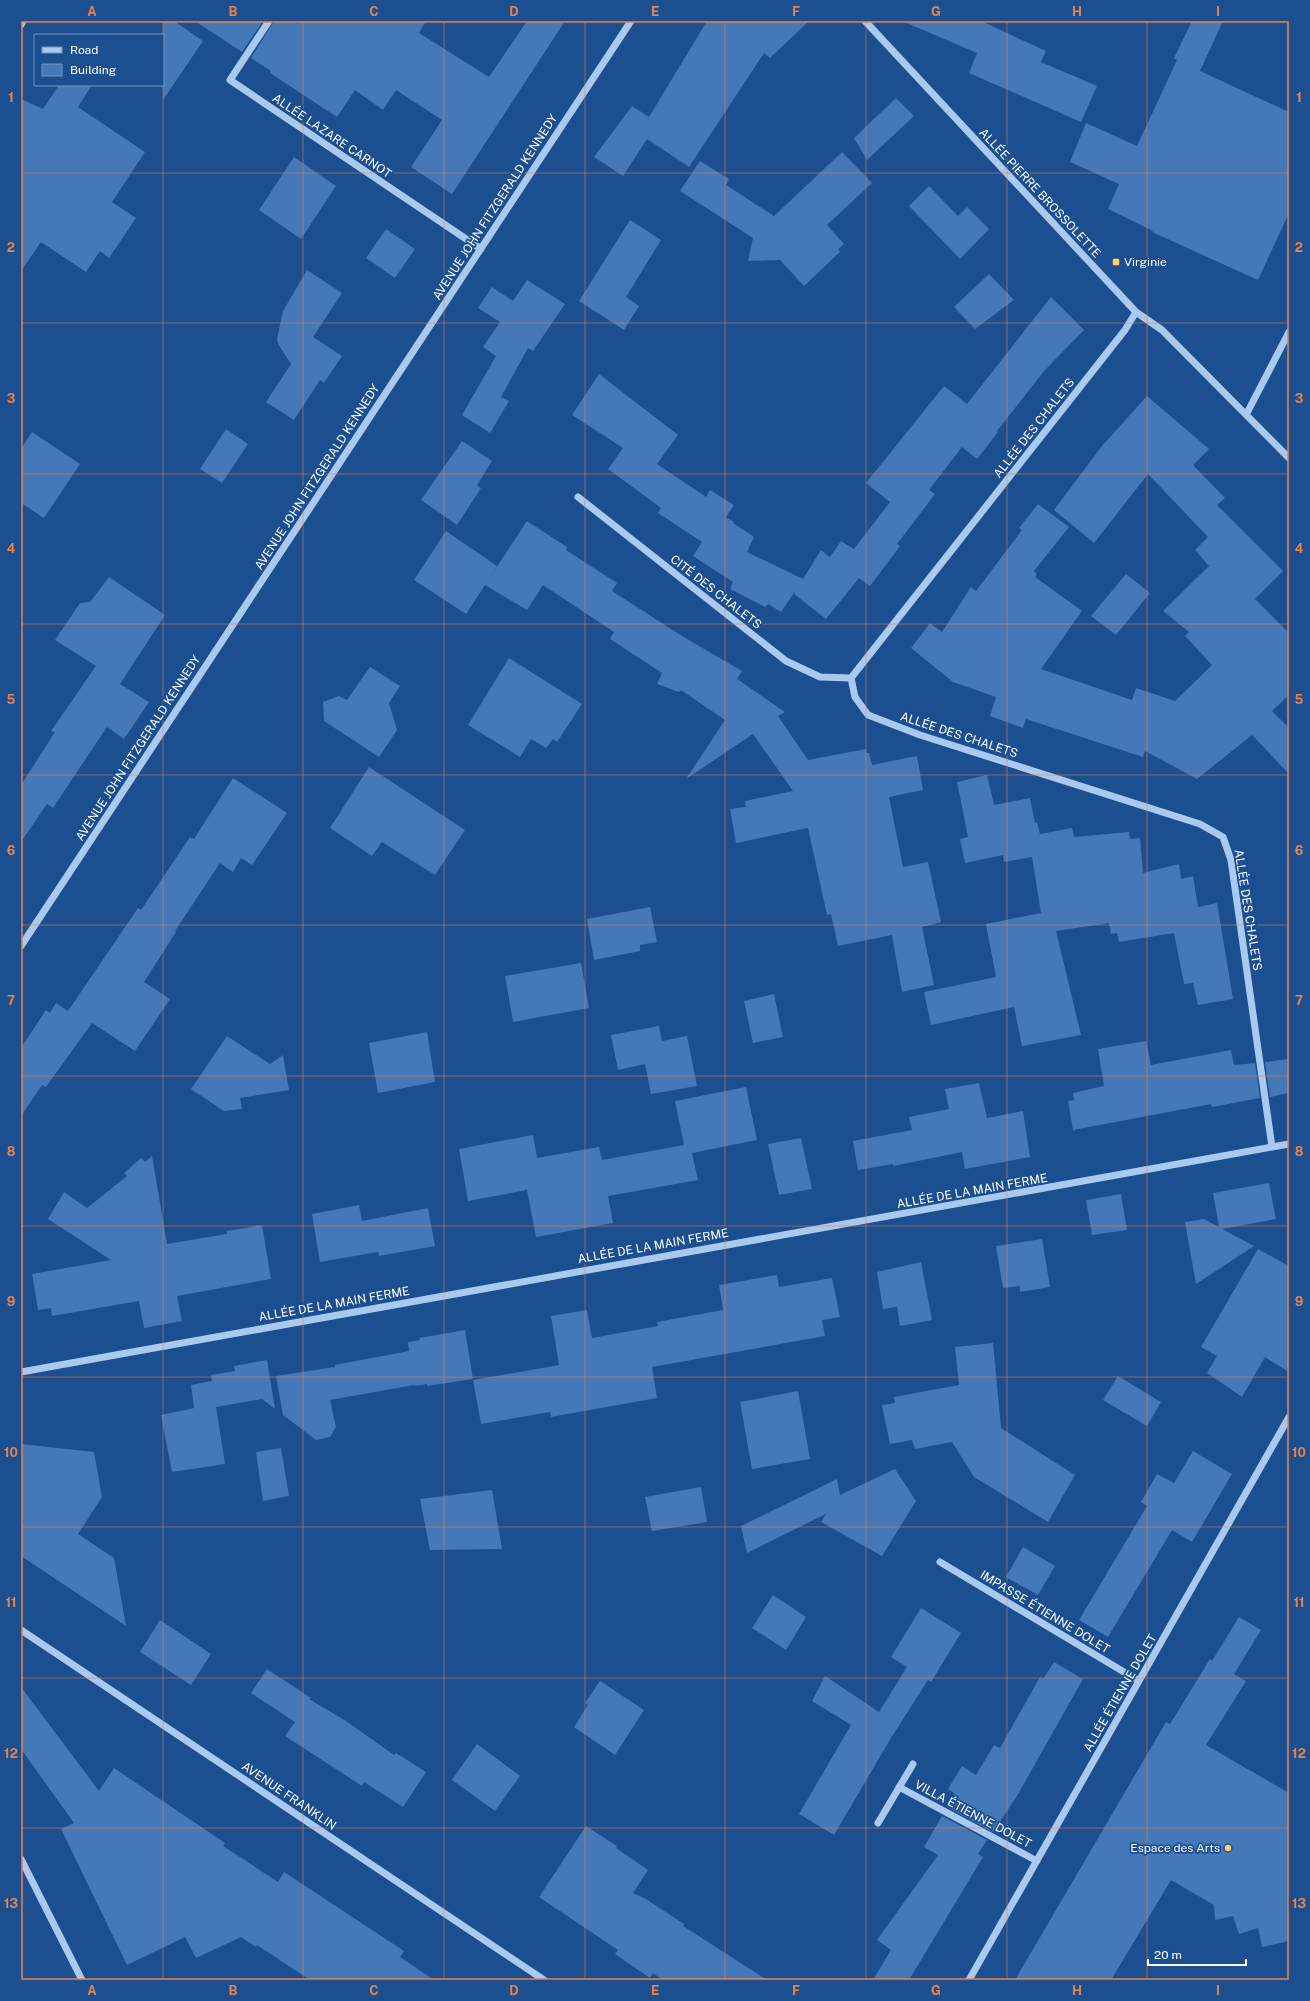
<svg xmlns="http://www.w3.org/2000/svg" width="1310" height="2001" viewBox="0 0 1310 2001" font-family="'Public Sans',sans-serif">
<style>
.building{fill:#4478b7}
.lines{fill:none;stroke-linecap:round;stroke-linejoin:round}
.minor{stroke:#a9c9ee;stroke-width:7}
.grid{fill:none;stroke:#ee8249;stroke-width:1;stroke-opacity:0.55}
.poi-dot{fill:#ffd166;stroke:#1b4f8f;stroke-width:1.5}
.labels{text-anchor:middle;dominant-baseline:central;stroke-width:3.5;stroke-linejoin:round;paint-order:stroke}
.street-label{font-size:12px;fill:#fff;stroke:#1b4f8f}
.poi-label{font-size:12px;fill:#fff;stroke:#1b4f8f;text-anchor:start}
.neatline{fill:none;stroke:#ee8249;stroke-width:1.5}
.grid-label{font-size:13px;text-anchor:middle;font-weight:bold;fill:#ee8249}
</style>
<rect width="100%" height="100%" fill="#1b4f8f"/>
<path class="building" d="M 163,21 L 174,21 L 203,41 L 163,100 Z
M 195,21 L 263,21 L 242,52 Z
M 274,21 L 426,21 L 419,33 L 489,77 L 527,21 L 565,21 L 452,194 L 411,167 L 442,120 L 396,90 L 383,110 L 355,90 L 337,117 L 270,73 L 271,71 L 251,58 Z
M 707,21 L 809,21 L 770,58 L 764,53 L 689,167 L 647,139 L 623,176 L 594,157 L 632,106 L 649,117 Z
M 902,21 L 981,21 L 1046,51 L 1041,62 L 1097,86 L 1081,122 L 969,73 L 977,53 Z
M 1192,21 L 1223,21 L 1200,71 L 1289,112 L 1289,213 L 1258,280 L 1152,232 L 1153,231 L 1108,209 L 1119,184 L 1070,162 L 1086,123 L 1137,146 L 1177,60 L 1174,58 Z
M 59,85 L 92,85 L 78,107 L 145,152 L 112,202 L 136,218 L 109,258 L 100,251 L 86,272 L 41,242 L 21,271 L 21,99 L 43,109 Z
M 896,98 L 914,116 L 867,160 L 854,138 Z
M 842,152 L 872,183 L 827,225 L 844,244 L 838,249 L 840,252 L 804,286 L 780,260 L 748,261 L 753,238 L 680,191 L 700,161 L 729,179 L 726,185 L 774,216 Z
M 294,157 L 336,186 L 301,239 L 259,210 Z
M 929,186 L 958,216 L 967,207 L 989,229 L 960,259 L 909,206 Z
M 630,220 L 661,240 L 626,297 L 639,306 L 624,330 L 579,301 Z
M 386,229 L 415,249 L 395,278 L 366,258 Z
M 307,270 L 342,293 L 313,337 L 342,356 L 324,383 L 320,380 L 294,420 L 266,402 L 291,364 L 278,344 L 277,339 L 283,311 Z
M 989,274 L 1014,300 L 975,329 L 954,307 Z
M 527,280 L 565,304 L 533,351 L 528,348 L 501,397 L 509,401 L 490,433 L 462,415 L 496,356 L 483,347 L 500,322 L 478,308 L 492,287 L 513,301 Z
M 1051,297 L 1084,330 L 1045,370 L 997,431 L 998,432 L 977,459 L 962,447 L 929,490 L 935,494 L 897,544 L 900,546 L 870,586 L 859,578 L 826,619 L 794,594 L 796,590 L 781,612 L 768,604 L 765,607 L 730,589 L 733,582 L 693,556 L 702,542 L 658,513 L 661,508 L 608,469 L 623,448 L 572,415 L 599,374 L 678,435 L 657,464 L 706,497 L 710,490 L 734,505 L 726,517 L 734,522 L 733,523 L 754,537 L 747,552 L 803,579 L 821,550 L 830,557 L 841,541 L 854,549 L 890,502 L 866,483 L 944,386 L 967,404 Z
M 1147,396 L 1209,449 L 1193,465 L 1225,498 L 1217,505 L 1283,571 L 1255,599 L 1289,633 L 1289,695 L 1272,711 L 1289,728 L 1289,774 L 1252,735 L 1197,779 L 1145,751 L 1143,757 L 1026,719 L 1023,728 L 990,716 L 996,697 L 953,682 L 911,648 L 930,623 L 942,632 L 971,587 L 976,591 L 1022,530 L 1019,528 L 1038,504 L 1069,527 L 1034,571 L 1037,574 L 1035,577 L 1082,611 L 1041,669 L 1132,700 L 1136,688 L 1175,701 L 1212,665 L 1185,636 L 1189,632 L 1163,611 L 1209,566 L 1195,550 L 1208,537 L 1148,474 L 1094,543 L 1054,510 L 1102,446 Z
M 226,429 L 248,444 L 222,483 L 200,469 Z
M 32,432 L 80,464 L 44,518 L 21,503 L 21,449 Z
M 462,441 L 492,461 L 477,485 L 481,488 L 457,525 L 421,500 Z
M 527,521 L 567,547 L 566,550 L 617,583 L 612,591 L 682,636 L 742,671 L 737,679 L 785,712 L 778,716 L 808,760 L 866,749 L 867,753 L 869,753 L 872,765 L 917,756 L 923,790 L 889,797 L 903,867 L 928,862 L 941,922 L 922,927 L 934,985 L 902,992 L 892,935 L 838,946 L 831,914 L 827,915 L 808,828 L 736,843 L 730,809 L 746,807 L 745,801 L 793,791 L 753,734 L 686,779 L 725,720 L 681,690 L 679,692 L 657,684 L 662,673 L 610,639 L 614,632 L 543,585 L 527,610 L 485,585 L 466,614 L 414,580 L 446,531 L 497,566 L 486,583 Z
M 1126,574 L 1150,593 L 1116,635 L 1091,616 Z
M 109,577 L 165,615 L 120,684 L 149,702 L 124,739 L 107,727 L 53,808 L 47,804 L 21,842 L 21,785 L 55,732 L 51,731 L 96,666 L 55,640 L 80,603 L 90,602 Z
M 509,658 L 582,704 L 557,742 L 553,739 L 546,748 L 531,739 L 520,757 L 468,725 Z
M 370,667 L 400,686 L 389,703 L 397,730 L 379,757 L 324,721 L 323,702 L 339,696 L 347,700 Z
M 369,767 L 465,830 L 435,875 L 382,842 L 372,856 L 330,828 Z
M 987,775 L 994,805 L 1030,798 L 1035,823 L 1037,822 L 1040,834 L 1072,828 L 1074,837 L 1129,832 L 1130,839 L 1140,838 L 1143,873 L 1179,864 L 1181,879 L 1193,876 L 1198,907 L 1217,903 L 1233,999 L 1198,1005 L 1193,983 L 1184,984 L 1174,933 L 1119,942 L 1117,933 L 1111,934 L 1109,923 L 1056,931 L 1081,1035 L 1022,1046 L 1014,1007 L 931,1025 L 924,992 L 996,977 L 986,924 L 1041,913 L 1032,857 L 1004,862 L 1003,855 L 965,863 L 960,839 L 968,837 L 957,782 Z
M 233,778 L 287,813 L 252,865 L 241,858 L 233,872 L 220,863 L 175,931 L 176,932 L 144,982 L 170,999 L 135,1051 L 92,1023 L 46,1087 L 42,1085 L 21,1116 L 21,1048 L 46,1010 L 50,1013 L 56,1003 L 68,1011 L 138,908 L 141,910 L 190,837 L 194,839 Z
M 650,907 L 657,942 L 640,945 L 640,951 L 594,960 L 587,919 Z
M 581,963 L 589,1008 L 513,1022 L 505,976 Z
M 774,994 L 783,1037 L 753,1043 L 744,1001 Z
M 659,1026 L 662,1041 L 687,1036 L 697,1086 L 651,1094 L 645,1064 L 618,1070 L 611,1035 Z
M 427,1032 L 435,1082 L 378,1093 L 369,1043 Z
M 227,1036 L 270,1064 L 283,1055 L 289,1090 L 240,1098 L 242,1109 L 224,1111 L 191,1089 Z
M 1146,1041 L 1151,1065 L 1231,1050 L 1234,1065 L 1255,1063 L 1260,1098 L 1212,1107 L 1211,1104 L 1073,1130 L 1068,1101 L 1074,1100 L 1073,1093 L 1104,1086 L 1098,1049 Z
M 1289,1059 L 1289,1093 L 1270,1097 L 1265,1062 Z
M 979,1083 L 987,1118 L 1023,1111 L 1030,1157 L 965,1169 L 962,1152 L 893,1166 L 893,1164 L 858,1170 L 853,1141 L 912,1130 L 909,1117 L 949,1109 L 945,1089 Z
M 746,1087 L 757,1140 L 692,1153 L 698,1180 L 608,1196 L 613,1223 L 536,1237 L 527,1190 L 468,1201 L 459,1149 L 533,1135 L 537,1158 L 599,1147 L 602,1160 L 684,1145 L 675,1101 Z
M 801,1138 L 812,1189 L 779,1195 L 768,1144 Z
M 152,1156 L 167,1244 L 227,1234 L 227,1231 L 262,1225 L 271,1279 L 177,1296 L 182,1321 L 144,1328 L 139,1301 L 52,1316 L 51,1308 L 38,1310 L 32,1274 L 111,1260 L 48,1219 L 64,1192 L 87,1208 L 127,1176 L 124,1173 L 141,1158 L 145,1162 Z
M 1269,1183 L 1276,1219 L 1222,1229 L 1254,1246 L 1196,1284 L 1185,1222 L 1204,1219 L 1219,1227 L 1213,1193 Z
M 1121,1194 L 1127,1230 L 1092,1235 L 1086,1200 Z
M 359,1205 L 362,1221 L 428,1208 L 435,1246 L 379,1256 L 378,1252 L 320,1262 L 312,1214 Z
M 1042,1239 L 1050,1287 L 1020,1292 L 1020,1286 L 1003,1288 L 996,1246 Z
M 1258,1249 L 1289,1266 L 1289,1372 L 1265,1357 L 1242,1397 L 1207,1373 L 1217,1356 L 1201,1347 Z
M 921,1262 L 932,1320 L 900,1326 L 897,1307 L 883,1309 L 877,1272 Z
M 777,1275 L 779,1287 L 832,1278 L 840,1317 L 822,1320 L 825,1336 L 652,1367 L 657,1398 L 551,1417 L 550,1412 L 481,1424 L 473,1380 L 559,1365 L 551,1316 L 587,1310 L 592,1338 L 658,1326 L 657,1322 L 723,1310 L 719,1285 Z
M 465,1330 L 473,1379 L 427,1386 L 427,1384 L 415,1386 L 414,1385 L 330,1400 L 336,1427 L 330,1437 L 316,1440 L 283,1415 L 276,1376 L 335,1367 L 335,1365 L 409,1351 L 408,1342 L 420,1340 L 419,1338 Z
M 993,1343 L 1001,1428 L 1075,1475 L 1048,1522 L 974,1477 L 952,1442 L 915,1449 L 912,1440 L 890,1444 L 882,1405 L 895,1403 L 894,1397 L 959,1385 L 955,1347 Z
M 267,1360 L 275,1409 L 262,1399 L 216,1407 L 225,1464 L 172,1472 L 161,1415 L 194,1408 L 191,1385 L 212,1381 L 211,1375 L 235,1371 L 234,1366 Z
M 1118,1376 L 1161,1402 L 1147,1426 L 1103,1400 Z
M 798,1391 L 810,1459 L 752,1469 L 740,1402 Z
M 21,1444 L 94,1452 L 102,1497 L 78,1534 L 114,1558 L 126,1626 L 21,1556 Z
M 281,1448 L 289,1496 L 263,1501 L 256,1452 Z
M 1193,1451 L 1232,1474 L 1192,1542 L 1172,1530 L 1108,1637 L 1079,1620 L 1147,1506 L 1141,1502 L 1157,1474 L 1174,1483 Z
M 895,1469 L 916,1501 L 882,1556 L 821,1522 L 826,1514 L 747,1553 L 741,1526 L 837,1479 L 840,1495 Z
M 701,1487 L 707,1522 L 652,1531 L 645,1497 Z
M 492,1490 L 502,1549 L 430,1550 L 420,1499 Z
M 1023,1547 L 1055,1566 L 1038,1595 L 1006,1577 Z
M 773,1595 L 806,1617 L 786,1650 L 752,1628 Z
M 921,1608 L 961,1633 L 931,1682 L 928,1680 L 891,1738 L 834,1835 L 799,1814 L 851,1725 L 812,1701 L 825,1676 L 879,1712 L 907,1667 L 891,1657 Z
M 1239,1617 L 1261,1630 L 1234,1674 L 1246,1681 L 1206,1745 L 1289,1793 L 1289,1941 L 1262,1947 L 1258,1928 L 1239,1934 L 1233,1916 L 1215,1920 L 1214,1905 L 1171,1880 L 1111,1980 L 1015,1980 L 1166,1722 L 1170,1724 L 1210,1659 L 1212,1661 Z
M 160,1620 L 211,1654 L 191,1685 L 140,1652 Z
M 1054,1662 L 1083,1679 L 1017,1796 L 993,1832 L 947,1807 L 955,1794 L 948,1789 L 962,1766 L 976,1775 L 994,1745 L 1000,1748 L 1040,1677 L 1043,1679 Z
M 267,1669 L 311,1698 L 309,1699 L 346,1721 L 394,1755 L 396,1753 L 426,1772 L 403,1807 L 364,1782 L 362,1786 L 285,1736 L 295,1722 L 251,1693 Z
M 600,1681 L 644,1710 L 615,1755 L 574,1727 L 588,1705 L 585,1703 Z
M 21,1687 L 99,1791 L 114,1768 L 225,1843 L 223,1846 L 278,1882 L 284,1872 L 404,1951 L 400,1957 L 434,1980 L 310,1980 L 257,1945 L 256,1947 L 241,1937 L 196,1958 L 185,1937 L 127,1965 L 61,1829 L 74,1823 L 21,1749 Z
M 477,1744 L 520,1776 L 495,1811 L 452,1780 Z
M 942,1816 L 987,1840 L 978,1854 L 983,1857 L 909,1980 L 873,1980 L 891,1950 L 877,1940 L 938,1855 L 924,1847 Z
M 586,1826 L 617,1846 L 616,1848 L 648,1870 L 633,1893 L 646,1899 L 684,1924 L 683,1926 L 767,1980 L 663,1980 L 653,1973 L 650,1978 L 615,1954 L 618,1950 L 539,1897 Z"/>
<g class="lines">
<path class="minor" d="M 269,21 L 230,80 L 481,249
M 865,21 L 1136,312 L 1162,330 L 1289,458
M 21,25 L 23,21
M 1136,312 L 1125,330 L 851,678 L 855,697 L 868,715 L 920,735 L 1200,824 L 1223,837 L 1231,860 L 1272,1147
M 1247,413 L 1289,332
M 578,497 L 786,661 L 820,677 L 851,678
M 21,946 L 631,21
M 21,1372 L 1289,1144
M 940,1562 L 1139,1681
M 21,1630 L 544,1980
M 899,1787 L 1037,1861
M 878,1823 L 913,1764
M 21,1859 L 82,1980
M 969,1980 L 1289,1417"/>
</g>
<path class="grid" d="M 163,21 L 163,35M 303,21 L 303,1980M 444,21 L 444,1980M 585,21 L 585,1980M 725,21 L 725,1980M 866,21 L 866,1980M 1007,21 L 1007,1980M 1147,21 L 1147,1980M 163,85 L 163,1980M 21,173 L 1289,173M 21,323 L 1289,323M 21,474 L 1289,474M 21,624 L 1289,624M 21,775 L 1289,775M 21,925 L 1289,925M 21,1076 L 1289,1076M 21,1226 L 1289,1226M 21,1377 L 1289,1377M 21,1527 L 1289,1527M 21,1678 L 1289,1678M 21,1828 L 1289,1828"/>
<g class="poi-dot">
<rect x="1112" y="258" width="8" height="8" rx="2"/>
<circle cx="1228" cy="1848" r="4"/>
</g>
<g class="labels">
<g class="street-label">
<text transform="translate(332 136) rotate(34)">ALLÉE LAZARE CARNOT</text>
<text transform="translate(1040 193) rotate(47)">ALLÉE PIERRE BROSSOLETTE</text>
<text transform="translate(495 207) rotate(-57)">AVENUE JOHN FITZGERALD KENNEDY</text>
<text transform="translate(1034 428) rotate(-52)">ALLÉE DES CHALETS</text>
<text transform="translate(317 477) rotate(-57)">AVENUE JOHN FITZGERALD KENNEDY</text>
<text transform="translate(716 592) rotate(38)">CITÉ DES CHALETS</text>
<text transform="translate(959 735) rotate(18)">ALLÉE DES CHALETS</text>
<text transform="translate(138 748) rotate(-57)">AVENUE JOHN FITZGERALD KENNEDY</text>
<text transform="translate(1248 910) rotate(81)">ALLÉE DES CHALETS</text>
<text transform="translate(972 1191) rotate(-10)">ALLÉE DE LA MAIN FERME</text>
<text transform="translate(653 1246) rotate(-10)">ALLÉE DE LA MAIN FERME</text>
<text transform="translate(334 1304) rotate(-10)">ALLÉE DE LA MAIN FERME</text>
<text transform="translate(1045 1612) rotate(31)">IMPASSE ÉTIENNE DOLET</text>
<text transform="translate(1120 1693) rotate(-60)">ALLÉE ÉTIENNE DOLET</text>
<text transform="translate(289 1796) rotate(34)">AVENUE FRANKLIN</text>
<text transform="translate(973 1814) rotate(28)">VILLA ÉTIENNE DOLET</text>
</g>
<g class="poi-label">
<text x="1124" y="262">Virginie</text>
<text x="1220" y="1848" text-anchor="end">Espace des Arts</text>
</g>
</g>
<rect width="1310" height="2001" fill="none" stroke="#1b4f8f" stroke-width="44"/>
<rect x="34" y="34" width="130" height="52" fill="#1b4f8f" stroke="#7695bc"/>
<rect x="42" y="47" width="20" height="6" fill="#a9c9ee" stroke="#7695bc"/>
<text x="70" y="54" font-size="12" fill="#ffffff">Road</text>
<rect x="42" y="64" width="20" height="12" fill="#4478b7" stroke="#7695bc"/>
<text x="70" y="74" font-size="12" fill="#ffffff">Building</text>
<path d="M1148 1959v6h98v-6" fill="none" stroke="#ffffff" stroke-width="2"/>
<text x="1154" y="1959" font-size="12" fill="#ffffff" stroke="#1b4f8f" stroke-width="3" paint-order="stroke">20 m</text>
<rect x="22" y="22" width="1266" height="1957" class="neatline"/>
<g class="grid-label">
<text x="92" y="16">A</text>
<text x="233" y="16">B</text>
<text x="374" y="16">C</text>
<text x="514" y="16">D</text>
<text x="655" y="16">E</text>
<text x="796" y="16">F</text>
<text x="936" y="16">G</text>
<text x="1077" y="16">H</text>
<text x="1218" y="16">I</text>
<text x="11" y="102">1</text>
<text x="1299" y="102">1</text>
<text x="11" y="252">2</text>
<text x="1299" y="252">2</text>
<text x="11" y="403">3</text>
<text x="1299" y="403">3</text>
<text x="11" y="553">4</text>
<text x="1299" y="553">4</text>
<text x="11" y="704">5</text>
<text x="1299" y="704">5</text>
<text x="11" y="855">6</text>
<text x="1299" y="855">6</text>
<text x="11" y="1005">7</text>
<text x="1299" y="1005">7</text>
<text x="11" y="1156">8</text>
<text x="1299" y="1156">8</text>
<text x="11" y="1306">9</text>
<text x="1299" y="1306">9</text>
<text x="11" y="1457">10</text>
<text x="1299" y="1457">10</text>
<text x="11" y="1607">11</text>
<text x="1299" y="1607">11</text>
<text x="11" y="1758">12</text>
<text x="1299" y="1758">12</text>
<text x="11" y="1908">13</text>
<text x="1299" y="1908">13</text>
<text x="92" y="1995">A</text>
<text x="233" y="1995">B</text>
<text x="374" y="1995">C</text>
<text x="514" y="1995">D</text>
<text x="655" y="1995">E</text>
<text x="796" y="1995">F</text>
<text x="936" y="1995">G</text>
<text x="1077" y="1995">H</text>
<text x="1218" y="1995">I</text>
</g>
</svg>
